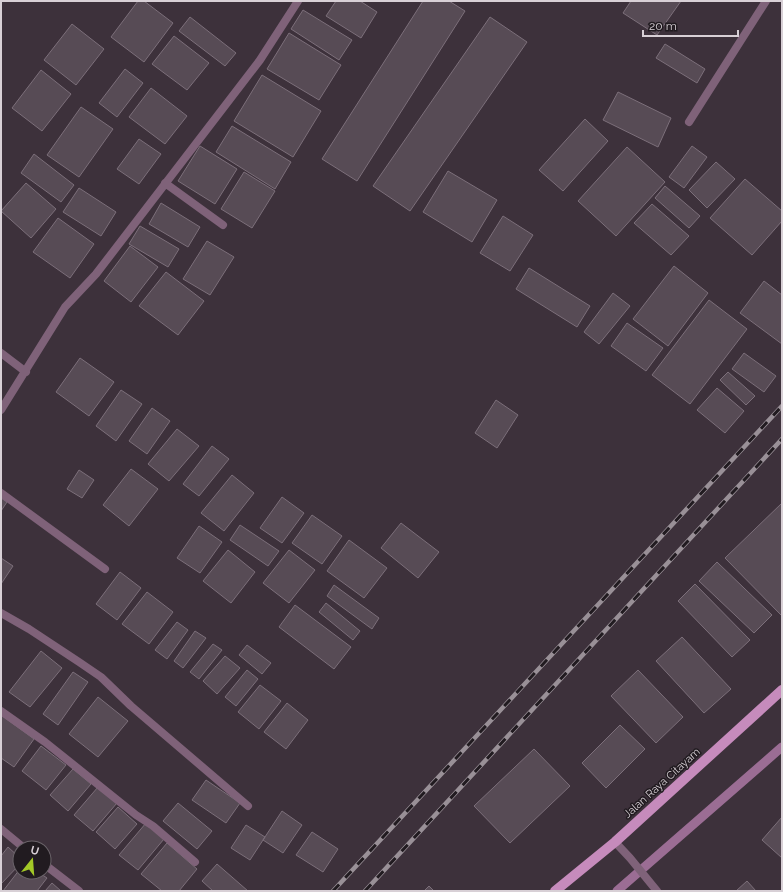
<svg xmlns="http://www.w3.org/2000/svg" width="783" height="892" viewBox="0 0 783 892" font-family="Raleway,sans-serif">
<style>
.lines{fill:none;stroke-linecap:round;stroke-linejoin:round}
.stream{stroke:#9b6d94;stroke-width:9}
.building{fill:#574b55;stroke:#7c6f7a}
.street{stroke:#7f6279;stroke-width:8}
.primary{stroke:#c68bbc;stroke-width:10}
.rail-casing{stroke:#999097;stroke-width:4.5}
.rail{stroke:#211b20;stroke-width:3;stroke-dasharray:9;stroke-linecap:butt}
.labels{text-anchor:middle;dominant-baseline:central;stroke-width:3;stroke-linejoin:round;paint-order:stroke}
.street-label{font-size:11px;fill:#d8d0d6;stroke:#211b20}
</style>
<rect width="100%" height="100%" fill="#3d313b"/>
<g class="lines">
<path class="stream" d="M 617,891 L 782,747"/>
</g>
<path class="building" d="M 138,1 L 144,1 L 173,23 L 144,62 L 111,37 Z
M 336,1 L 360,1 L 377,12 L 361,38 L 326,16 Z
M 423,1 L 449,1 L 465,11 L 357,181 L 322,159 Z
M 631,1 L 681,1 L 657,35 L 623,13 Z
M 303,10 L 352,40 L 339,60 L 291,29 Z
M 190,17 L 236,53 L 225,66 L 179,31 Z
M 490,17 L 527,42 L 410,211 L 373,186 Z
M 72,24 L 104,49 L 76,85 L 44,60 Z
M 289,33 L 341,65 L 319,100 L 267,69 Z
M 174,36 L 209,63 L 187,90 L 152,64 Z
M 665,44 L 705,69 L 697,83 L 656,58 Z
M 125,69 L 143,83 L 117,117 L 99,103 Z
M 41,70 L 71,94 L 42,131 L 12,108 Z
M 262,75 L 321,111 L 293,157 L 234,121 Z
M 151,88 L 187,116 L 165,144 L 129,117 Z
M 618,92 L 671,118 L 658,147 L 603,120 Z
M 81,107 L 113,129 L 79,177 L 47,155 Z
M 585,119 L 608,141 L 563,191 L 539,170 Z
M 232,126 L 291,162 L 275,189 L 216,152 Z
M 139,139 L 161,154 L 139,184 L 117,169 Z
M 200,146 L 237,169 L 215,204 L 178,181 Z
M 692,146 L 707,157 L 684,188 L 669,177 Z
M 627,147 L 665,182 L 616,236 L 578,201 Z
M 34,154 L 74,185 L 61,202 L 21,173 Z
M 716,162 L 735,179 L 707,208 L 689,190 Z
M 448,171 L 497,200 L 472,242 L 423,212 Z
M 244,172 L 275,191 L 252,228 L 221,209 Z
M 745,179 L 782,211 L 782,221 L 752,255 L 710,218 Z
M 26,183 L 56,209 L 31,238 L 1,211 Z
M 665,186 L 700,216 L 689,228 L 655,198 Z
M 79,188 L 116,212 L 101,236 L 63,212 Z
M 161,203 L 200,227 L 188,247 L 149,224 Z
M 652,204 L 689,236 L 671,255 L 634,223 Z
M 503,216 L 533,235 L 510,271 L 480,253 Z
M 58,218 L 94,244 L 70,278 L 33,252 Z
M 140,226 L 179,249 L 168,267 L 129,244 Z
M 207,241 L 234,257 L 210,295 L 183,279 Z
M 130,246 L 158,267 L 131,302 L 104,281 Z
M 674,266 L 708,293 L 668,346 L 633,319 Z
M 529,268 L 590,306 L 577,327 L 516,289 Z
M 166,272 L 204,301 L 178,335 L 139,306 Z
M 764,281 L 782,295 L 782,344 L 740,313 Z
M 613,293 L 630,306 L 599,344 L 584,332 Z
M 709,300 L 747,329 L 690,404 L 652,375 Z
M 627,323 L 663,348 L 646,371 L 611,346 Z
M 744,353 L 776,376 L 764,392 L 732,369 Z
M 80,358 L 114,382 L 89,416 L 56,392 Z
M 728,372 L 755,396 L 746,405 L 720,380 Z
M 717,388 L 744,411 L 725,433 L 697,410 Z
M 121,390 L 142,404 L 116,441 L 96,426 Z
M 496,400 L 518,415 L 497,448 L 475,433 Z
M 152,408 L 170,421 L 147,454 L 129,441 Z
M 177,429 L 199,446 L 169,481 L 148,464 Z
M 212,446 L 229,459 L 199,496 L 183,484 Z
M 131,469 L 158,489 L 129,526 L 103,505 Z
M 79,470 L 94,480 L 82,498 L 67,489 Z
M 232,475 L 254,493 L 224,531 L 201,513 Z
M 282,497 L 304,513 L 282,543 L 260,528 Z
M 1,498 L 7,502 L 1,511 Z
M 782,503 L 782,616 L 725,558 Z
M 312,515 L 342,536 L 322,564 L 292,543 Z
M 401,523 L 439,552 L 418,578 L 381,548 Z
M 240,525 L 279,551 L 268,566 L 230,540 Z
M 199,526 L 222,542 L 200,573 L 177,558 Z
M 349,540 L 387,568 L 364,598 L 327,571 Z
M 228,550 L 255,572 L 231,603 L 203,581 Z
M 289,550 L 315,570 L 289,603 L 263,583 Z
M 1,558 L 13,566 L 1,584 Z
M 717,562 L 772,615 L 754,633 L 699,581 Z
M 120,572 L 141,588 L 117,620 L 96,604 Z
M 695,584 L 750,640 L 732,657 L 678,601 Z
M 334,585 L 379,618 L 372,629 L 327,596 Z
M 147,592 L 173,612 L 149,644 L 122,624 Z
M 326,603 L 360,631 L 353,640 L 319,612 Z
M 295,605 L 351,647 L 334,669 L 279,627 Z
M 177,622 L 188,630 L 167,659 L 155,650 Z
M 195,631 L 206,638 L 183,668 L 174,661 Z
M 682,637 L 731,689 L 704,713 L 656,661 Z
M 213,644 L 222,650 L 199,679 L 190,672 Z
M 247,645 L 271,663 L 262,674 L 239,655 Z
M 41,651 L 62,668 L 30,707 L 9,692 Z
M 225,656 L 240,668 L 217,694 L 203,681 Z
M 247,670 L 258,679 L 236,706 L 225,697 Z
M 638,670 L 683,717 L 656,743 L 611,696 Z
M 73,672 L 88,682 L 58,725 L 43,714 Z
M 260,685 L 281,701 L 259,729 L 238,712 Z
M 98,697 L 128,721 L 98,757 L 69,734 Z
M 287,703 L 308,720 L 286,749 L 264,732 Z
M 1,715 L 34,739 L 14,767 L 1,758 Z
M 620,725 L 645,749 L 606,788 L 582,763 Z
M 41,746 L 66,765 L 46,790 L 22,771 Z
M 534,749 L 570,786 L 510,843 L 474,806 Z
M 73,769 L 91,784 L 68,811 L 50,795 Z
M 206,780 L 240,803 L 226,823 L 192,800 Z
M 98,787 L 117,803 L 93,831 L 74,815 Z
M 178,803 L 212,831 L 197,849 L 163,821 Z
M 118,807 L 137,824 L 115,849 L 96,832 Z
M 282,811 L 302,825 L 283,853 L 263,840 Z
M 782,817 L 782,858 L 762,840 Z
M 146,823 L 164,839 L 138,870 L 119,855 Z
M 246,825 L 265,837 L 250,860 L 231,848 Z
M 312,832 L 338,849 L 323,872 L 296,855 Z
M 167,843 L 197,869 L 179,891 L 162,891 L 141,874 Z
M 8,847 L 20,858 L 20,864 L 1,884 L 1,856 Z
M 217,864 L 248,891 L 213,891 L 202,881 Z
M 20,869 L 20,872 L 38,872 L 47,878 L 37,891 L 3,891 Z
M 747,881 L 756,891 L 736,891 Z
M 52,883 L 61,891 L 45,891 Z
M 429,886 L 434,891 L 424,891 Z"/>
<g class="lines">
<path class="street" d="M 689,122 L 766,1
M 165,183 L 223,225
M 1,353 L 26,372
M 1,410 L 65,307 L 96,274 L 260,60 L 298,1
M 1,493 L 105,569
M 1,613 L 29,629 L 79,662 L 101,677 L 131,706 L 248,806
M 1,711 L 45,742 L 136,815 L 153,826 L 195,862
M 1,829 L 24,848
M 615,842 L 630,858 L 657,891
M 44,864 L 79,891"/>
<path class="primary" d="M 555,891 L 615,842 L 782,690"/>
<g class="rail-casing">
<path id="rail" d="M 333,891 L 782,406
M 365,891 L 782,439"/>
</g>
<use href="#rail" class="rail"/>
</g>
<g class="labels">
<g class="street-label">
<text transform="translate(662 783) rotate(-42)">Jalan Raya Citayam</text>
</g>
</g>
<rect width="783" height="892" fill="none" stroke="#d8d0d6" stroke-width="4"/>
<g transform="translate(32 860) rotate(17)"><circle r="19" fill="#211b20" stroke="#6a6369"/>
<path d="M0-3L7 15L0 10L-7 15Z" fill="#a3c927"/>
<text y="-6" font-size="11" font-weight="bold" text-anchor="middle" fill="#d8d0d6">U</text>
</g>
<path d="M643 30v6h95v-6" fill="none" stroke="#d8d0d6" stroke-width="2"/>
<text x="649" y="30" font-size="12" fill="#d8d0d6" stroke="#211b20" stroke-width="3" paint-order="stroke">20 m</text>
</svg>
